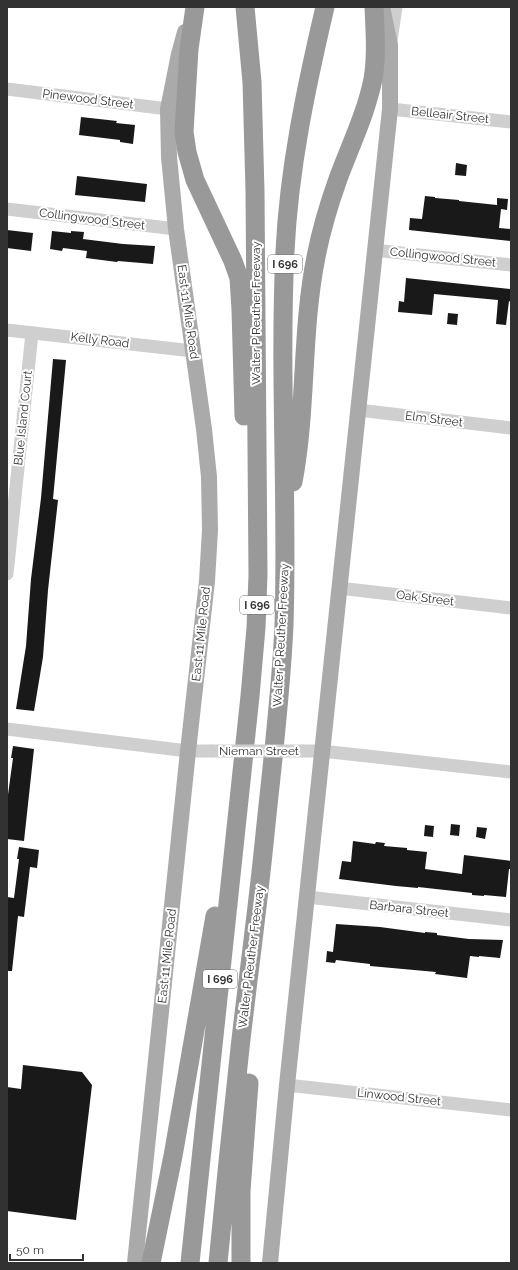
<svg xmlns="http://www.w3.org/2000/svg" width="518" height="1270" viewBox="0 0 518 1270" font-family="Raleway,sans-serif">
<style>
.building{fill:#191919}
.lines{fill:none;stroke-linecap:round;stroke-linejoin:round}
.minor{stroke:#cfcfcf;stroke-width:13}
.major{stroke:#aaa;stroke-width:16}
.highway{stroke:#999;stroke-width:19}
.minor-bridge{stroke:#cfcfcf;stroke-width:13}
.labels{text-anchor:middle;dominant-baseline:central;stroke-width:4;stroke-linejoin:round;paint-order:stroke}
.shield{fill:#fff;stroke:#707070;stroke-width:1}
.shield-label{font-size:11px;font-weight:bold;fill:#323232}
.street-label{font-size:12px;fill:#323232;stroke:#fff}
</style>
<rect width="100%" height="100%" fill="#fff"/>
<path class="building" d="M 81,117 L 117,121 L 116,123 L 135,125 L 133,144 L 120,142 L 120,140 L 79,135 Z
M 456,163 L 467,165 L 466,176 L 455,175 Z
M 77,176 L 147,184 L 145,202 L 75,195 Z
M 425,196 L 435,197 L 435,198 L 459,200 L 459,201 L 497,205 L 497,198 L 508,199 L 507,210 L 501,209 L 499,228 L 511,229 L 511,241 L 409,230 L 410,218 L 422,219 Z
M 7,230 L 33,233 L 31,251 L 7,248 Z
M 52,231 L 71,233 L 71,231 L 84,232 L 83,239 L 123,244 L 155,246 L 153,264 L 118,261 L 117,262 L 86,258 L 87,251 L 63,248 L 62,251 L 50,249 Z
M 406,278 L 511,289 L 511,302 L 509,301 L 506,325 L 496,324 L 498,300 L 434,294 L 432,315 L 398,312 L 399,301 L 404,302 Z
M 448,313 L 458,314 L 457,325 L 447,324 Z
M 53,359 L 66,360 L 53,499 L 58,500 L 48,590 L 43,657 L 34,711 L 16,709 L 26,646 L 31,579 L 41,498 Z
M 13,746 L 34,749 L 24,841 L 7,839 L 7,802 L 13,758 L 11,758 Z
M 451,824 L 460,825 L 459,836 L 450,835 Z
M 425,825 L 434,826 L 433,837 L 424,836 Z
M 477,827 L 487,828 L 485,839 L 476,837 Z
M 353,841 L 375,844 L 376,842 L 385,843 L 384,846 L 407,848 L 407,850 L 427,852 L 425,869 L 462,874 L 464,855 L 511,861 L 511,869 L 509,869 L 506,897 L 484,895 L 484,896 L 472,895 L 472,893 L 418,887 L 418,888 L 396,886 L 339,879 L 342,861 L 351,862 Z
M 19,847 L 39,850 L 37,868 L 30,867 L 24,917 L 18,916 L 12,971 L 7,971 L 7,897 L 14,898 L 19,859 L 17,859 Z
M 336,924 L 380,927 L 425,933 L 425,932 L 437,933 L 437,935 L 469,939 L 503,940 L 500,958 L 479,956 L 479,957 L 470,956 L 467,978 L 435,974 L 436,972 L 370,966 L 370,964 L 336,960 L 335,963 L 326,962 L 327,951 L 333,952 Z
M 23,1065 L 82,1072 L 92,1085 L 76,1220 L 7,1211 L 7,1087 L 21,1089 Z"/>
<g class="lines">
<path class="minor" d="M 391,41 L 396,7
M 7,89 L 168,109
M 390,109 L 511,122
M 7,209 L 176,229
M 374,250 L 511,265
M 7,330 L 193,351
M 358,410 L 511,428
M 7,574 L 32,333
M 339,588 L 511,608
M 7,729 L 188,751 L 211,751
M 303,751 L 322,751 L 511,772
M 307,897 L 511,920
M 287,1085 L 511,1110"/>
<path class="major" d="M 135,1263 L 188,751 L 207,581 L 210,530 L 209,477 L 204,429 L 176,229 L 169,157 L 168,109 L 179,54 L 185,32
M 270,1263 L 287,1085 L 390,109 L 390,45 L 382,7"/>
<path class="highway" d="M 195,7 L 189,49 L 184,132 L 187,152 L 195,180 L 233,261 L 239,278 L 241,310 L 244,416
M 293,482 C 307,408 301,331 316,257 C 321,231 329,204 338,179 C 350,146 366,114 373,79 C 377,56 375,31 374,7
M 151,1263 L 173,1156 L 215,916
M 190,1263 L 250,696 L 256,628 L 258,575 L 255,191 L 252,82 L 245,7
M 218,1263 C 225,1191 232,1120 240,1048 C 248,977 258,906 265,834 C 272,765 281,695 284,625 C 288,501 279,376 285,251 C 289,168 306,88 325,7
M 241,1263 L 241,1191 L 249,1083"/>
<path class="minor-bridge" d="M 211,751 L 303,751"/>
</g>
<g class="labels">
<g class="shield">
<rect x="268" y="255" width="34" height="18" rx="3"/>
<rect x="240" y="596" width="34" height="18" rx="3"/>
<rect x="203" y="970" width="34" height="18" rx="3"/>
</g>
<g class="shield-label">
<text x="285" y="264">I 696</text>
<text x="257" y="605">I 696</text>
<text x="220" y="979">I 696</text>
</g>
<g class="street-label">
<text transform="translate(88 99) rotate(7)">Pinewood Street</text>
<text transform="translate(450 115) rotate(6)">Belleair Street</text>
<text transform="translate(92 219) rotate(7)">Collingwood Street</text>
<text transform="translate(443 257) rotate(6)">Collingwood Street</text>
<text transform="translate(188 312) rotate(82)">East 11 Mile Road</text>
<text transform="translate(256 313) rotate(-90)">Walter P Reuther Freeway</text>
<text transform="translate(100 340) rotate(7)">Kelly Road</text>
<text transform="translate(23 418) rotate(-84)">Blue Island Court</text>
<text transform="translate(434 419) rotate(7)">Elm Street</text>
<text transform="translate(425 598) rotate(7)">Oak Street</text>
<text transform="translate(201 634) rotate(-84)">East 11 Mile Road</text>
<text transform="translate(281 635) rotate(-87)">Walter P Reuther Freeway</text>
<text x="259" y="751">Nieman Street</text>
<text transform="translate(409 909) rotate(6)">Barbara Street</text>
<text transform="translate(167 956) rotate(-84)">East 11 Mile Road</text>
<text transform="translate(251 957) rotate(-83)">Walter P Reuther Freeway</text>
<text transform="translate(399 1097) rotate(6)">Linwood Street</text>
</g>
</g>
<rect width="518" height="1270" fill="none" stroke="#323232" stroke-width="16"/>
<path d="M10 1254v6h73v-6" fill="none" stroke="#323232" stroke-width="2"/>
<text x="16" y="1254" font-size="12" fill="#323232" stroke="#ffffff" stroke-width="3" paint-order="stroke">50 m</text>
</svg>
